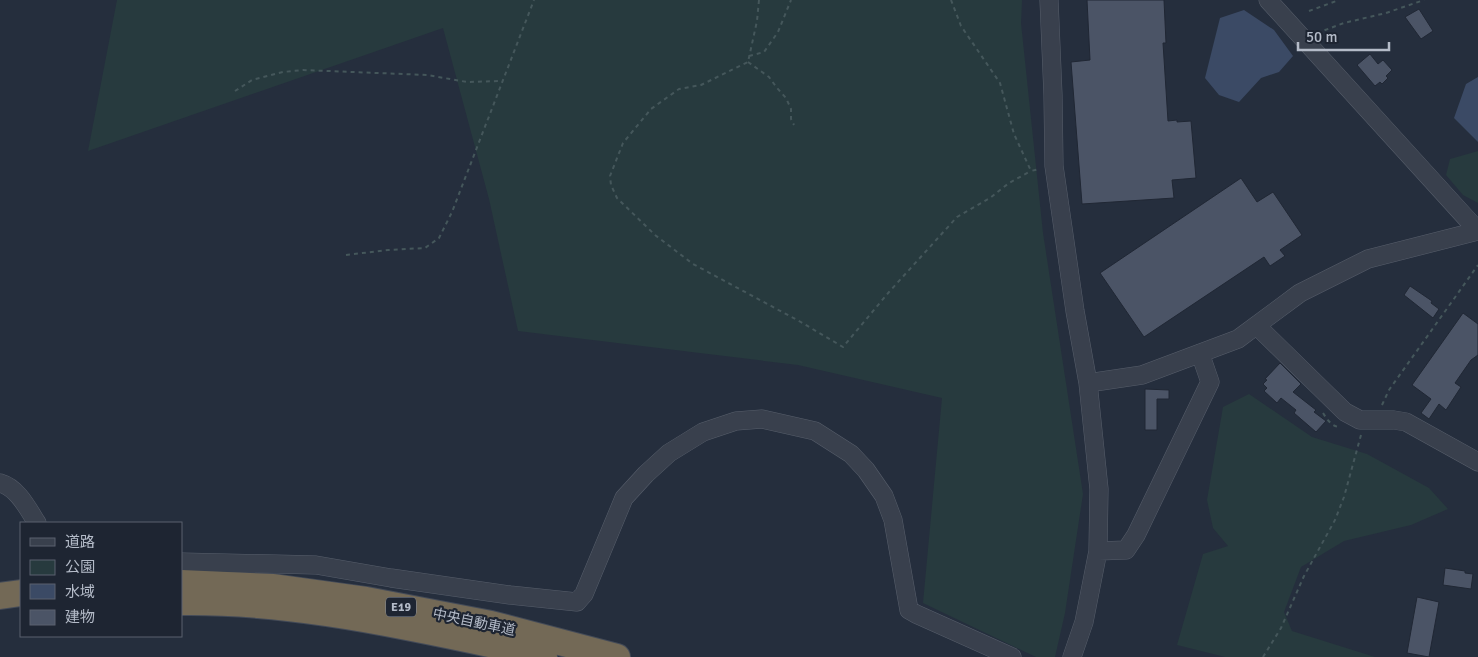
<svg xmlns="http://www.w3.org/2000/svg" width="1478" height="657" viewBox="0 0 1478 657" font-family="Signika,'Noto Sans JP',sans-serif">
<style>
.green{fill:#273a3e}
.water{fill:#3b4a65}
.building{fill:#4b5466;stroke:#202734}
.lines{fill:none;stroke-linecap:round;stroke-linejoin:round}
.minor-casing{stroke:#575e6b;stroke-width:19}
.highway-casing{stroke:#444b58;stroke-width:28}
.path{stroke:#45575b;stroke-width:2;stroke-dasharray:4 4;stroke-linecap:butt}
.minor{stroke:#39404d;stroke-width:18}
.highway{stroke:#736956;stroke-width:26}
.labels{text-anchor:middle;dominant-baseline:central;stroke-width:4.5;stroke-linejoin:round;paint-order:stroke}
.shield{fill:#1e2532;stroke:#878e9b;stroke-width:1}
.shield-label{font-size:12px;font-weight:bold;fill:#b4bbc8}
.street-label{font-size:14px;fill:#b4bbc8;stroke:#1e2532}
</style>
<rect width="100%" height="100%" fill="#252e3d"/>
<path class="green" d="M 117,0 L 1022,0 L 1021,23 L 1043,233 L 1083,494 L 1065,613 L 1055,657 L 1036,657 L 923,603 L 942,398 L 798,365 L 518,331 L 489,199 L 443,28 L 88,151 Z
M 1478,151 L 1478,203 L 1463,195 L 1446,175 L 1450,159 Z
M 1249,394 L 1312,437 L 1367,454 L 1429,488 L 1448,509 L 1411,525 L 1344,541 L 1301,567 L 1284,612 L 1292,631 L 1375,657 L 1225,657 L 1177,645 L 1203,554 L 1228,546 L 1213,528 L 1207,500 L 1223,407 Z"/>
<path class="water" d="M 1244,10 L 1274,30 L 1293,56 L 1279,72 L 1261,78 L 1239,102 L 1219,95 L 1205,78 L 1220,18 Z
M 1478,77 L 1478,142 L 1454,118 L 1466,84 Z"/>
<path class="building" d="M 1087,0 L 1164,0 L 1166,43 L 1163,43 L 1168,121 L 1177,120 L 1177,122 L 1191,121 L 1196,178 L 1172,180 L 1174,198 L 1082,204 L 1071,62 L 1090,60 Z
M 1419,9 L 1433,31 L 1421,39 L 1405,17 Z
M 1370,54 L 1378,64 L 1383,60 L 1392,70 L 1386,76 L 1388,78 L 1382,84 L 1380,82 L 1375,86 L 1357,65 Z
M 1241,178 L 1257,202 L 1273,192 L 1302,235 L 1280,250 L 1285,256 L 1270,266 L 1264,257 L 1144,337 L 1100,273 Z
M 1410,286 L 1432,301 L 1431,303 L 1439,309 L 1433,318 L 1404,295 Z
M 1463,313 L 1478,324 L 1478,355 L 1471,360 L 1455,383 L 1461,387 L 1446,410 L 1439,404 L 1429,419 L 1421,413 L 1431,399 L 1412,385 Z
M 1280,363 L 1301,384 L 1293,392 L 1316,410 L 1314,412 L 1326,421 L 1316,432 L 1294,413 L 1296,410 L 1281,398 L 1277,403 L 1264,391 L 1267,388 L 1263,384 L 1267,380 L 1265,379 Z
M 1145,389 L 1169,390 L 1169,399 L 1157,399 L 1157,430 L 1145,430 Z
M 1445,568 L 1465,571 L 1465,573 L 1473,574 L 1471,589 L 1443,585 Z
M 1417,597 L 1439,602 L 1429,657 L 1407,653 Z"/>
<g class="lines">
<g class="minor-casing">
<path id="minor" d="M 1049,0 L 1053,95 L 1054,166 L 1075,311 L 1088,383 L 1099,489 L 1098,551 L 1084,622 L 1072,657
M 1268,0 L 1478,231
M 1257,326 L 1345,412 L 1360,420 L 1394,420 L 1406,422 L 1478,462
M 1088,383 L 1142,375 L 1238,339 L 1300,293 L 1368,259 L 1478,231
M 0,483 C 18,488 28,509 37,523
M 1098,551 L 1126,550 L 1136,535 L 1210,382 L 1200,353
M 181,562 L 316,565 L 391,578 L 510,595 L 577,602 L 584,594 L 624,498 L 646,474 L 669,453 L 703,432 L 736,421 L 762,419 L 815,431 L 851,454 L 866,470 L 884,496 L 893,520 L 909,610 L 916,614 L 1012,657"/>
</g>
<g class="highway-casing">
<path id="highway" d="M 181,583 L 272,587 L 366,600 L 491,624 L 617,657
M 0,596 L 21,593
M 181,602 C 257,601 333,612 407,627 C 453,636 499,645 544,657"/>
</g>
<path class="path" d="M 759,0 L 757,21 L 748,62 L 701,85 L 679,89 L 651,109 L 623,143 L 610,176 L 611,185 L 617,198 L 655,235 L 693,264 L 799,321 L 843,347 L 889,292 L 957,217 L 990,198 L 1009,183 L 1031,171
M 951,0 L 961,26 L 1000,83 L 1014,134 L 1031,171 L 1039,169
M 1309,11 L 1339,0
M 1317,33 L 1344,23 L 1386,13 L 1424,0
M 749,56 L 764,52 L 778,32 L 791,0
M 748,62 L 769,77 L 777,88 L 786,98 L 791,109 L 791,119 L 794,125
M 235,91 L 252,80 L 283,72 L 303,70 L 427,75 L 467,82 L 502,81
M 346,255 L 388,250 L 425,248 L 439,238 L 452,212 L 534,0
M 1382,405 L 1389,390 L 1478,265
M 1323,413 C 1327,419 1331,426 1339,427
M 1263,657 L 1281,628 L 1304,576 L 1335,520 L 1344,497 L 1361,435"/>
<use href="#minor" class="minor"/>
<use href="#highway" class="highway"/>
</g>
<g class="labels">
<rect class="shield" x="386" y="597.5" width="30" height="19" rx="4"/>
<g class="shield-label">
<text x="401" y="607">E19</text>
</g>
<g class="street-label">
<text transform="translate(474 622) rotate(12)">中央自動車道</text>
</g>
</g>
<rect x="20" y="522" width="162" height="115" fill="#1e2532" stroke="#5a616e"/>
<rect x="30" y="538" width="25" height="8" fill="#39404d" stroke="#5a616e"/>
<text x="65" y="547" font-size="15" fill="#b4bbc8">道路</text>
<rect x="30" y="560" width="25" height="15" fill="#273a3e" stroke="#5a616e"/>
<text x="65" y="572" font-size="15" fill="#b4bbc8">公園</text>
<rect x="30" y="584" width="25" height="15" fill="#3b4a65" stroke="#5a616e"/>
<text x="65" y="597" font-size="15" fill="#b4bbc8">水域</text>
<rect x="30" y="610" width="25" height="15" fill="#4b5466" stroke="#5a616e"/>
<text x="65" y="622" font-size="15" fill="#b4bbc8">建物</text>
<path d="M1298 42v8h91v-8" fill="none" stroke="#b4bbc8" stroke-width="2.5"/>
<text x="1306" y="42" font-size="15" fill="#b4bbc8" stroke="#1e2532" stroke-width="4" paint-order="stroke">50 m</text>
</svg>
